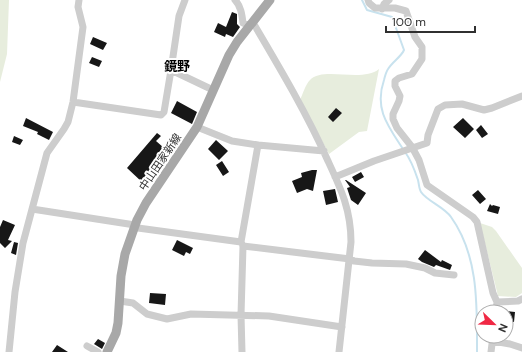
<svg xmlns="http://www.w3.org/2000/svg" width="522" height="352" viewBox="0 0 522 352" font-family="'DM Sans','Noto Sans JP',sans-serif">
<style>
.green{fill:#e7eddd}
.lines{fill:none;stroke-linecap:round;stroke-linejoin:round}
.stream{stroke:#c8e2ee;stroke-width:2}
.building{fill:#171717}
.minor{stroke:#cdcdcd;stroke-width:7}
.major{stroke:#a8a8a8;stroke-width:9}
.labels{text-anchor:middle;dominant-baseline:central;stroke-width:4;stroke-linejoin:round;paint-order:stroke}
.street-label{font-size:11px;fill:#303030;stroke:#fff}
.quarter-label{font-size:13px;font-weight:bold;fill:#000;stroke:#fff}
</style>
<rect width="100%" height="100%" fill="#fff"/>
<path class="green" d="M 0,0 L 9,0 L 7,54 L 0,82 Z
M 379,69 L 367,131 L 359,132 L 329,154 L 300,100 C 303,94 305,85 310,80 C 323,66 362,83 379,69 Z
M 480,223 L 492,227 L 496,231 L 522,268 L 522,293 L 516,297 L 498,296 Z"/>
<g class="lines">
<path class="stream" d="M 362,0 L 367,10 L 392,17 L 404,50 C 401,57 393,61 388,69 C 386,72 385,76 384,80 C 374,109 388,126 403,149
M 405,152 C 411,160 415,171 418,180 C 419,184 419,189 421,192 C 427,201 444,207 451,217 C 479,256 477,306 477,352"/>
</g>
<path class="building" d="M 232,12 L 237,14 L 237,24 L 240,27 L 233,37 L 226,34 L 225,37 L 214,32 L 218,23 L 226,27 Z
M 93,37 L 107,43 L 103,50 L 90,44 Z
M 92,57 L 102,61 L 99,67 L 89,63 Z
M 177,101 L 197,112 L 192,124 L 171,113 Z
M 336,108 L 342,113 L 333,122 L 328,117 Z
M 26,118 L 53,132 L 49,140 L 37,134 L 38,132 L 23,126 Z
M 463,118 L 474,129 L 465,138 L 453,127 Z
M 481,125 L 488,134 L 482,138 L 476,130 Z
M 157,133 L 161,136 L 156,141 L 171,154 L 169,158 L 166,156 L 143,183 L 127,168 Z
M 14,136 L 23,140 L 20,145 L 12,142 Z
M 216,140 L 228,151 L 219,160 L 208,149 Z
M 222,161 L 229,172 L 223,176 L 216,165 Z
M 312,170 L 317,170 L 313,191 L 307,189 L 297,193 L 292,181 L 302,177 L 301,173 Z
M 361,172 L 364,177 L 355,182 L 352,177 Z
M 345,180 L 346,180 L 366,193 L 358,205 L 351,200 L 347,188 L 350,187 Z
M 335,189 L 338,202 L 326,205 L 323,191 Z
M 478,190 L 486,199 L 480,204 L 472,195 Z
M 490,204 L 492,206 L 493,205 L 500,207 L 498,214 L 487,211 Z
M 3,220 L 15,225 L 8,240 L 12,241 L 5,248 L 0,243 L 0,227 Z
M 177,240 L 193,248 L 190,254 L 186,252 L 184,256 L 172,250 Z
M 14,242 L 18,243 L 16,255 L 11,253 Z
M 425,250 L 441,262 L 442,260 L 452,265 L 450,270 L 436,265 L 434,267 L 422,262 L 418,259 Z
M 150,293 L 166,294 L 165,305 L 149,303 Z
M 506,311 L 515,312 L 514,322 L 506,321 Z
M 98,339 L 105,343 L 102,349 L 94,344 Z
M 57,345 L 68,352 L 52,352 Z"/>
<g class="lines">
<path class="minor" d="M 185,0 L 179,16 L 171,70 L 213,90
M 235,0 C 241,6 242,15 243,23 L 255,26 C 281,70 307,114 328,161 C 341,189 351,210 351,242 L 339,352
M 368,0 L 369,3 L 375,8 L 395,8 L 406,11 L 415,37 L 422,47 L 422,59 L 412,74 L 399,78 L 395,81 L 395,86 L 400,96 L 399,101 L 393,114 L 393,119 L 397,128 L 412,147 L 419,160 L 427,185 L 473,217 L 477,222 L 493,293 L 497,302 L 496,312
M 382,9 L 384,4 L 389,0
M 73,102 L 161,115 L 164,112 L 171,70
M 197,127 L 232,141 L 258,145 L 324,151
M 335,177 L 374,161 L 427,143 L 428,135 L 438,109 L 445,105 L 462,104 L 484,110 L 492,108 L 522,96
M 32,209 L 135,225 L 138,228 L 241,242
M 243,246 L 350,259 L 354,261 L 372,263 L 406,264 L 425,268 L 435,273 L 454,275
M 120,301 L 133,303 L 147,314 L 167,319 L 191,314 L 269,316 L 342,327
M 497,302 L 518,301 L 522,299
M 493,341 L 510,344 L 522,348
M 87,346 L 98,352
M 9,352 L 15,292 L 23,243 L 47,153 L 64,129 L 68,122 L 73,102 L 83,27 L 78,7 L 79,0
M 242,352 L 241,315 L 243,246 L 241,242 L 258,145
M 491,352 L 493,336"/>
<path class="major" d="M 107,352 L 116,333 L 118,323 L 121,276 L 125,254 L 137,220 L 146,203 L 197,127 L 229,55 L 237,42 L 270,0"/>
</g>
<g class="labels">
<g class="street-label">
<text transform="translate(160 162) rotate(-56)">中山田家新線</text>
</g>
<g class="quarter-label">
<text x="177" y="66">鏡野</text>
</g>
</g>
<g transform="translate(494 324) rotate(113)"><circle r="19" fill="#ffffff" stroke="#acacac"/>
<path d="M0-3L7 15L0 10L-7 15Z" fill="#f02844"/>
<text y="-6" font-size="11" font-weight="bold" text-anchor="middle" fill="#303030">N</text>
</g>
<path d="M386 26v6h89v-6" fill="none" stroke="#303030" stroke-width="2"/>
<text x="392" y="26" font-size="12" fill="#303030" stroke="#ffffff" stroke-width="3" paint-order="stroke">100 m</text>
</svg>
